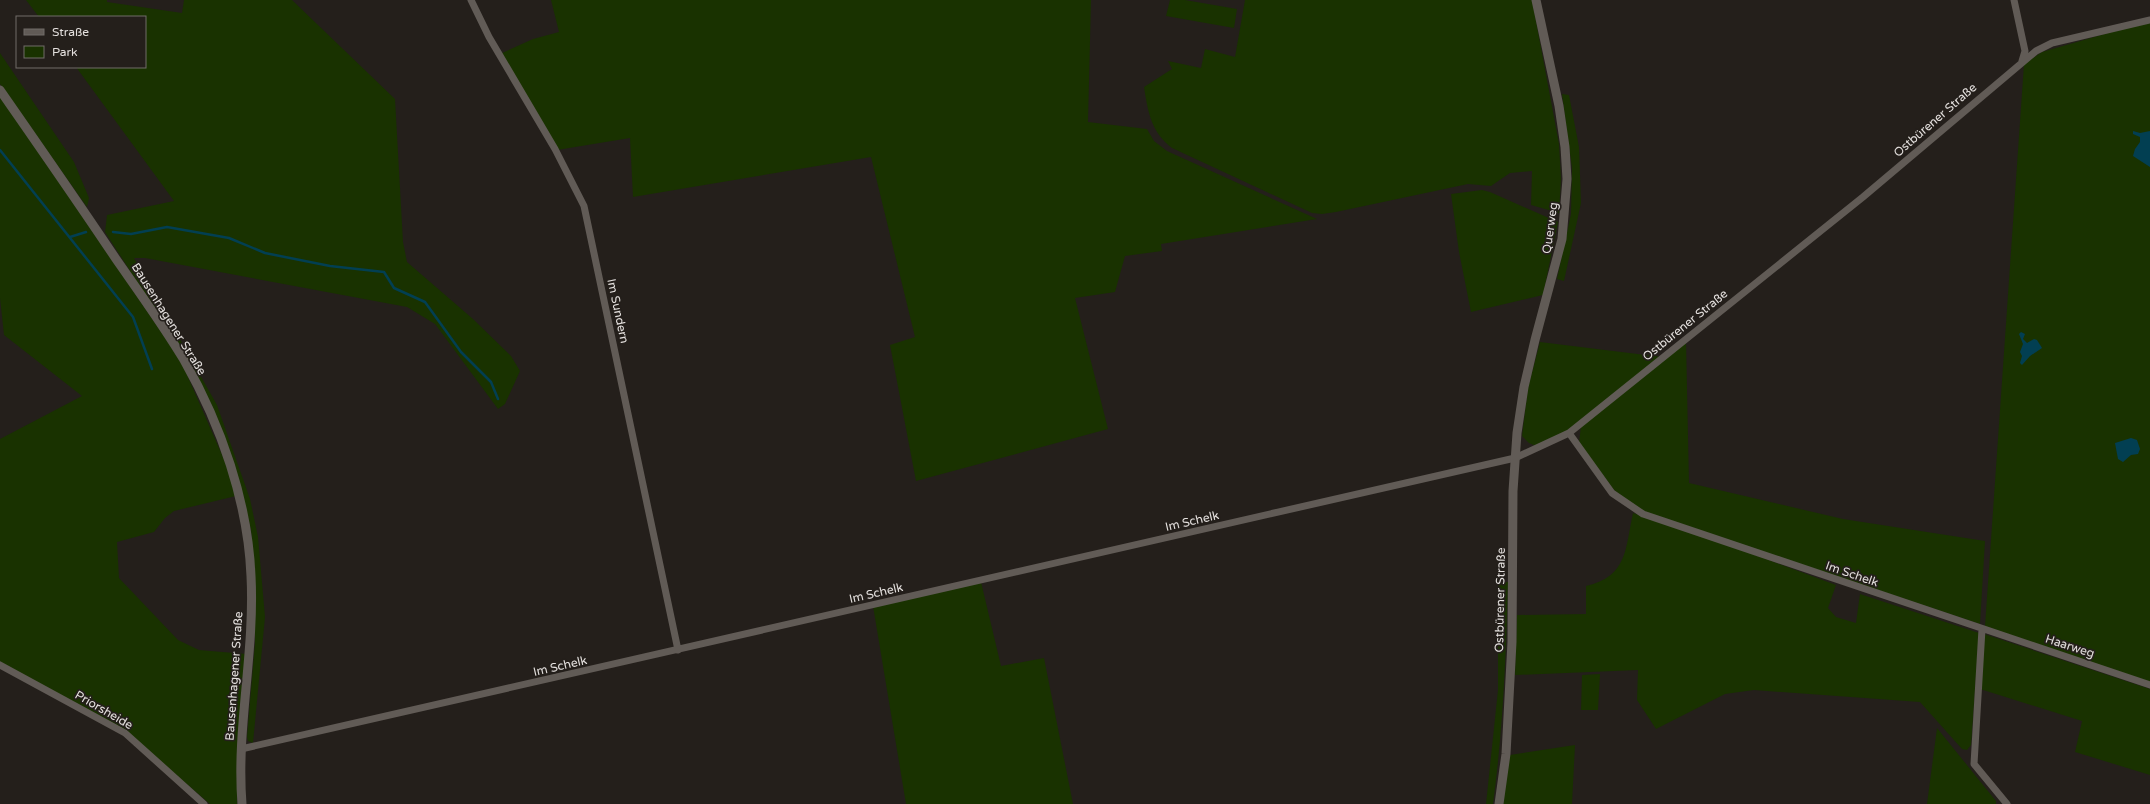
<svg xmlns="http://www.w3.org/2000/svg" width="2150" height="804" viewBox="0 0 2150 804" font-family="'Varela Round',sans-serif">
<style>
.green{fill:#193200}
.water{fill:#023f52}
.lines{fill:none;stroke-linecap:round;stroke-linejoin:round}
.stream{stroke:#023f52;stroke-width:2.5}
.street{stroke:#615b56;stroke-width:7}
.secondary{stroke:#615b56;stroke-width:9}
.labels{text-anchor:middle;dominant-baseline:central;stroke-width:3.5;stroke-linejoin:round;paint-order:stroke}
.street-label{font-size:12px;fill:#e4e0de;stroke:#241f1b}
</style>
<rect width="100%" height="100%" fill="#241f1b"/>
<path class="green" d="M 26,0 L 107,0 L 107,2 L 182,13 L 184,0 L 292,0 L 395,99 L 403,242 L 407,262 L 473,319 L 511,356 L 520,371 L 505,404 L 498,409 L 435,324 L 407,307 L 145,258 L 134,258 L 217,405 L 250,499 L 258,537 L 265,617 L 253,743 L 248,741 L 247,737 L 255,643 L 255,577 L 251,530 L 243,496 L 187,359 L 105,232 L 107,215 L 174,201 L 76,67 L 145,67 L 145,17 L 39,17 Z
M 551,0 L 1091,0 L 1088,122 L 1147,129 L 1154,141 L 1167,151 L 1317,219 L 1161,244 L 1162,251 L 1125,256 L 1115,292 L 1075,298 L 1108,429 L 916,481 L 890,345 L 915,337 L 871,157 L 633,197 L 630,138 L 557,150 L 500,54 L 533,39 L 559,32 Z
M 1170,0 L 1185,0 L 1237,9 L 1234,28 L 1166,16 Z
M 1245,0 L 1532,0 L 1559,144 L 1561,179 L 1559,213 L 1531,205 L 1532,171 L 1510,173 L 1491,186 L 1468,184 L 1336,212 L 1322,214 L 1312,213 L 1172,148 C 1151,132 1148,112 1144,87 L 1172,69 L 1168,61 L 1201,68 L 1205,49 L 1235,57 Z
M 2150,21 L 2150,683 L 1985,626 L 2024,64 L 2042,52 Z
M 0,53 L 74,162 L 89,198 L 87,207 L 0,84 Z
M 1562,94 L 1569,95 L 1579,147 L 1581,203 L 1564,281 L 1557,279 L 1571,214 L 1572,168 Z
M 0,96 L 181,361 L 226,464 L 236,496 L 174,511 L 165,518 L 154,532 L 117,542 L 119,578 L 178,640 L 199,650 L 246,654 L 238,749 L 237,804 L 210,804 L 125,731 L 0,663 L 0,439 L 82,396 L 4,335 L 0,298 Z
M 1482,190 L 1490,192 L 1558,222 L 1543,295 L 1471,312 L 1459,252 L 1451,194 Z
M 1686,341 L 1689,483 L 1843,519 L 1985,541 L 1980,624 L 1643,512 L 1614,490 L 1579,443 L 1581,426 Z
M 1540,342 L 1662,357 L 1567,432 L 1536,446 L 1529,443 L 1522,436 L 1528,388 Z
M 1633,513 L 1726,544 L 1836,585 L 1828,608 L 1836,617 L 1856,623 L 1860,594 L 1979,633 L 1971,745 L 1967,750 L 1962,749 L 1920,702 L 1754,690 L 1725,694 L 1656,729 L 1637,700 L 1638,670 L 1515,675 L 1517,615 L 1586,614 L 1586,586 C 1628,576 1625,549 1633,513 Z
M 981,582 L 1001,666 L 1044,658 L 1073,804 L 906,804 L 873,606 Z
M 1498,582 L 1508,582 C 1506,656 1503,730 1493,804 L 1486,804 L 1498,690 Z
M 1984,634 L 2150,689 L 2150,775 L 2075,752 L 2082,721 L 1980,689 Z
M 1600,674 L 1598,710 L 1581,710 L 1582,675 Z
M 1937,728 L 1996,801 L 1996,804 L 1927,804 Z
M 1575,745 L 1572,804 L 1503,804 L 1510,755 Z"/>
<path class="water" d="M 2133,131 L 2140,133 L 2150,131 L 2150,167 L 2133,156 L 2135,149 L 2140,142 L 2140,137 L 2133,134 Z
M 2021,332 L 2025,334 L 2023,339 L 2027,343 L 2034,339 L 2037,340 L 2042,348 L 2030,356 L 2022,365 L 2020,363 L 2022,356 L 2020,352 L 2023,344 L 2019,334 Z
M 2131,438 L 2137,440 L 2140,449 L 2138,454 L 2131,455 L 2123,462 L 2118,459 L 2115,443 Z"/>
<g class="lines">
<path class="stream" d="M 0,150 L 133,317 L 152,369
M 113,232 L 131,234 L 167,227 L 229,238 L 265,253 L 330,266 L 384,272 L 394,288 L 425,302 L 461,352 L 491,382 L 498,399
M 70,237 L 86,232"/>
<path class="street" d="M 471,0 L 489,37 L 555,149 L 584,206 L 678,650
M 2014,0 L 2025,51 L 2022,61
M 1569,433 L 1612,493 L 1643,514 L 2150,685
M 1982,629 L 1974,764 L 2007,804
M 0,665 L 125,733 L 204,804
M 241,749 L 1515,458 L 1569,433 L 1863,197 L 2036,51 L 2052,43 L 2150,20"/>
<path class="secondary" d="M 0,90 C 39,146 78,202 116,259 C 139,292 163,325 184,360 C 221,425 248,502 251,576 C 255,653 236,728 242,804
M 1499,804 L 1506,754 L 1512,642 L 1513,491 L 1517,433 L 1524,387 L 1535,340 L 1562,239 L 1567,179 L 1565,147 L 1559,106 L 1536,0"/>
</g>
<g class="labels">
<g class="street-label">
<text transform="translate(1935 120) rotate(-41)">Ostbürener Straße</text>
<text transform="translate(1550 228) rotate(-82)">Querweg</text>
<text transform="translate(618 311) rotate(78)">Im Sundern</text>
<text transform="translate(169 319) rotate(58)">Bausenhagener Straße</text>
<text transform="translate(1685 325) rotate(-39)">Ostbürener Straße</text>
<text transform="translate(1192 521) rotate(-13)">Im Schelk</text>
<text transform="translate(1852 574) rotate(19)">Im Schelk</text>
<text transform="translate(876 593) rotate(-13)">Im Schelk</text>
<text transform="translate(1500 600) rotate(-89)">Ostbürener Straße</text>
<text transform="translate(2070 646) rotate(18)">Haarweg</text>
<text transform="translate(560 666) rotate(-13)">Im Schelk</text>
<text transform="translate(234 676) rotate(-86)">Bausenhagener Straße</text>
<text transform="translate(104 710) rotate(30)">Priorsheide</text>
</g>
</g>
<rect x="16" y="16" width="130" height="52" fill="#241f1b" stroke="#716c69"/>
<rect x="24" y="29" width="20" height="6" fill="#615b56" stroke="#716c69"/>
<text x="52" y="36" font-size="12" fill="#e4e0de">Straße</text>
<rect x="24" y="46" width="20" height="12" fill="#193200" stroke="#716c69"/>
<text x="52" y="56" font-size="12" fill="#e4e0de">Park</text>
</svg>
